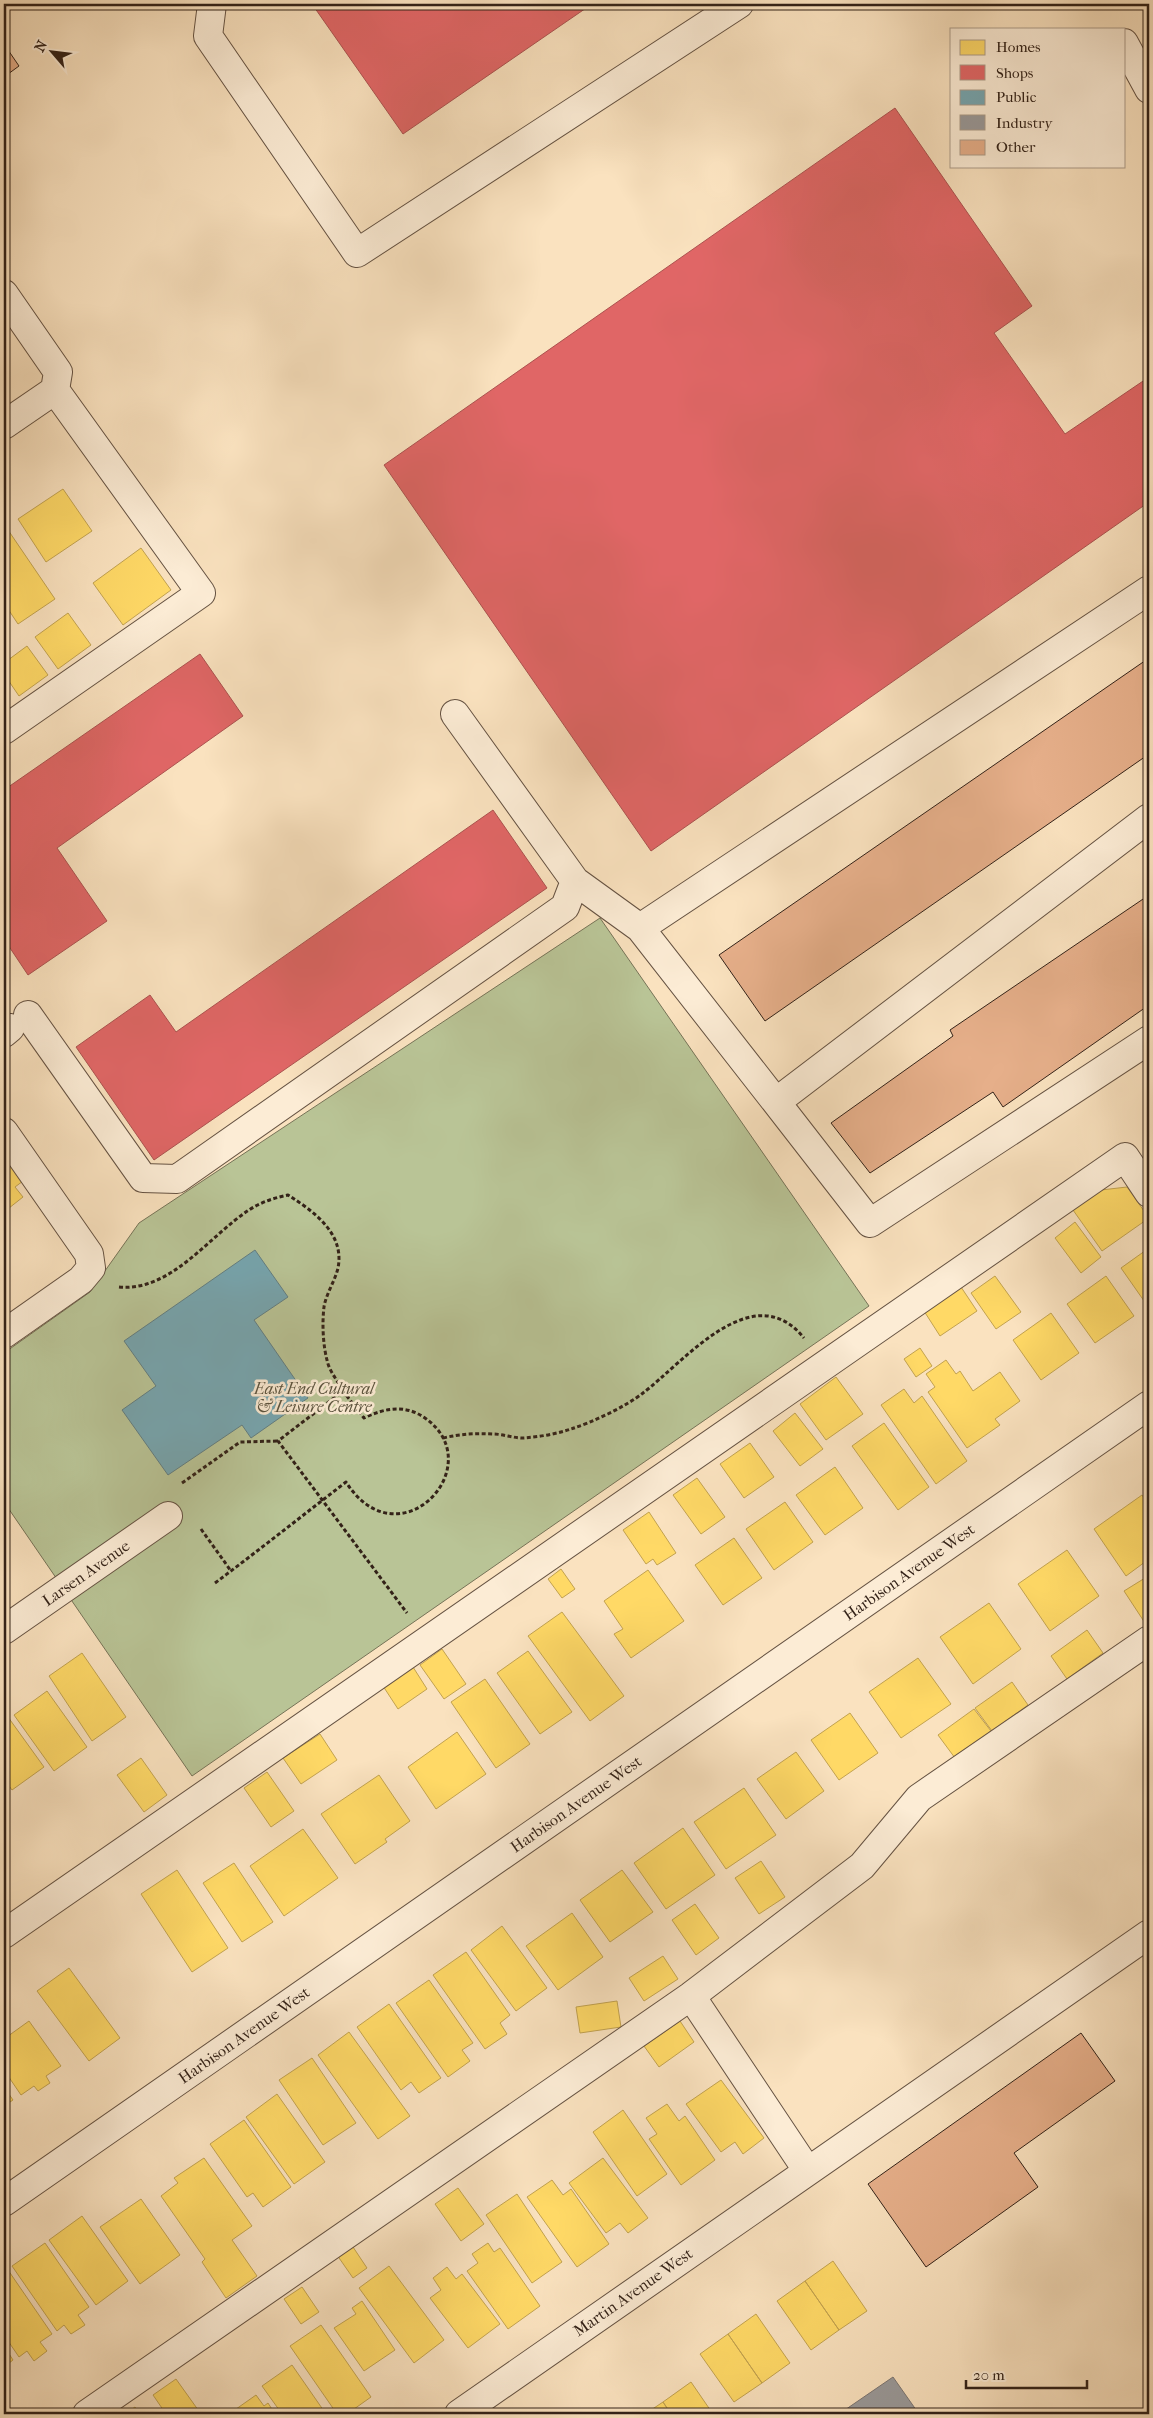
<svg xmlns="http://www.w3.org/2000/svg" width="1153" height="2418" viewBox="0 0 1153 2418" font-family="'IM FELL French Canon',serif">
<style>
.green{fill:#b9c496;stroke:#767357}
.homes{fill:#ffd966;stroke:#c2a24f}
.shops{fill:#e06666;stroke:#ac524f}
.public{fill:#76a5af;stroke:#627e82}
.industry{fill:#999;stroke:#7a7572}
.building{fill:#e6af8a;stroke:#332218}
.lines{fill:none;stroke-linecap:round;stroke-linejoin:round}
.minor-casing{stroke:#655242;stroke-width:30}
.path{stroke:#332218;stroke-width:3;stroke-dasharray:4 2.5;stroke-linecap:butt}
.minor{stroke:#fcecd5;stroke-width:28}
.labels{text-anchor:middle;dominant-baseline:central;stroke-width:5;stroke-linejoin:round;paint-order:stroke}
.park-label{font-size:16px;font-style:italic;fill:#5b533e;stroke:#fcecd5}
.street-label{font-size:16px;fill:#332218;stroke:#fcecd5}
</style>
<rect width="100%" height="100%" fill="#fae2bf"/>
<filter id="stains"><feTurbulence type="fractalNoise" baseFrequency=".004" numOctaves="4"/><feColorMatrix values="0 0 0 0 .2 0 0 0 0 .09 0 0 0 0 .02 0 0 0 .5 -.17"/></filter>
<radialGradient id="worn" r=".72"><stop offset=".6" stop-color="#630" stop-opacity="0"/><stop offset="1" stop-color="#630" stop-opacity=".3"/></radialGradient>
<path class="green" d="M 600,918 L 869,1306 L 192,1776 L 4,1502 L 4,1353 L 90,1292 L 139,1223 Z"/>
<path class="homes" d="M 63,489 L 92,531 L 46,562 L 18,519 Z
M 6,527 L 55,599 L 18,624 L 4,603 L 4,528 Z
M 141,548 L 171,590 L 123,625 L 93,583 Z
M 68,613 L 91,645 L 58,669 L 35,637 Z
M 27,646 L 48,675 L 19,696 L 4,674 L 4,663 Z
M 4,1156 L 23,1181 L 15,1187 L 23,1197 L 4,1212 Z
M 1127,1187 L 1149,1218 L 1102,1251 L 1073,1210 L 1101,1190 Z
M 1075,1222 L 1101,1257 L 1081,1273 L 1055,1238 Z
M 1149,1248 L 1149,1308 L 1121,1268 Z
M 995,1276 L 1021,1312 L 996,1329 L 971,1293 Z
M 1106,1276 L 1134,1316 L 1095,1343 L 1067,1304 Z
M 961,1287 L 977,1311 L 940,1336 L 924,1311 Z
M 1051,1313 L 1079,1353 L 1041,1380 L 1013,1340 Z
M 920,1348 L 932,1366 L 916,1377 L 904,1359 Z
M 946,1360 L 956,1374 L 960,1371 L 973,1391 L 1000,1372 L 1020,1401 L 995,1419 L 1000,1425 L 967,1448 L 928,1392 L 935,1387 L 926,1374 Z
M 836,1377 L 863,1414 L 826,1440 L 800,1404 Z
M 904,1389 L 914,1403 L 922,1396 L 967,1461 L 936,1484 L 881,1405 Z
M 795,1413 L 823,1449 L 800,1466 L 773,1431 Z
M 884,1423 L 929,1487 L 898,1510 L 852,1446 Z
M 750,1443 L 774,1477 L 744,1498 L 720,1464 Z
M 835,1467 L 863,1508 L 825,1535 L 796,1495 Z
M 697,1478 L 725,1517 L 701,1534 L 673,1495 Z
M 1142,1495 L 1149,1505 L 1149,1559 L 1126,1576 L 1094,1529 Z
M 785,1502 L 813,1542 L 774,1570 L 746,1529 Z
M 649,1512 L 676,1553 L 657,1565 L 653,1559 L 646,1564 L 623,1530 Z
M 734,1538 L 762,1578 L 723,1605 L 695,1565 Z
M 1067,1550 L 1099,1596 L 1050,1631 L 1018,1584 Z
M 561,1569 L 575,1589 L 562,1598 L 548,1579 Z
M 648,1570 L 684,1621 L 631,1658 L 614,1634 L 623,1629 L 604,1601 Z
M 1145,1578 L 1149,1584 L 1149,1620 L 1145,1623 L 1124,1591 Z
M 989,1603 L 1021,1649 L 973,1684 L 940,1637 Z
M 562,1612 L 624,1696 L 590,1721 L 528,1636 Z
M 1087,1630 L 1103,1653 L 1067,1679 L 1051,1656 Z
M 442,1649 L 466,1684 L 444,1699 L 420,1665 Z
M 528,1651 L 572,1712 L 540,1734 L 497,1673 Z
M 82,1653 L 126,1717 L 92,1741 L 49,1676 Z
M 918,1658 L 951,1704 L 901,1738 L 869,1692 Z
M 413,1667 L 427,1689 L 398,1709 L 383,1686 Z
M 485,1679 L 530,1744 L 496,1768 L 451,1702 Z
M 1012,1682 L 1028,1705 L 992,1731 L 975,1708 Z
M 47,1691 L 87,1747 L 54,1771 L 14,1715 Z
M 974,1709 L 991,1731 L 955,1758 L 938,1735 Z
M 850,1713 L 878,1753 L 839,1780 L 811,1740 Z
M 8,1717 L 44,1767 L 12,1790 L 4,1779 L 4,1720 Z
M 457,1732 L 486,1774 L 436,1809 L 408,1767 Z
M 320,1734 L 337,1760 L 301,1784 L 283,1758 Z
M 796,1752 L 824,1791 L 786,1819 L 757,1779 Z
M 141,1758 L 167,1795 L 144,1812 L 117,1775 Z
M 267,1772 L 294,1811 L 271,1827 L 244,1788 Z
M 379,1775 L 410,1821 L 385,1839 L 387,1842 L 355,1864 L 321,1814 Z
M 744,1788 L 776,1835 L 726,1869 L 694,1822 Z
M 683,1828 L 715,1875 L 666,1909 L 634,1863 Z
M 303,1829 L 338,1878 L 284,1916 L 250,1866 Z
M 761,1861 L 785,1897 L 759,1914 L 735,1878 Z
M 234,1863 L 273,1922 L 242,1942 L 203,1883 Z
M 177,1870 L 228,1948 L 192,1972 L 141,1894 Z
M 622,1870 L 653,1912 L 610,1942 L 580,1900 Z
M 695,1904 L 719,1938 L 696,1955 L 672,1920 Z
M 572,1913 L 603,1957 L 558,1990 L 526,1946 Z
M 502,1926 L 547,1988 L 516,2011 L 471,1950 Z
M 466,1952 L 510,2015 L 500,2023 L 507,2034 L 485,2049 L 433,1975 Z
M 663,1956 L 678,1979 L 644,2001 L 629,1978 Z
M 69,1968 L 120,2038 L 89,2061 L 37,1991 Z
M 429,1980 L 473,2043 L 462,2050 L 470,2061 L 448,2077 L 396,2003 Z
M 617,2001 L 621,2027 L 580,2033 L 576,2007 Z
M 389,2004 L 441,2078 L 419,2093 L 411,2082 L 401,2090 L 357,2027 Z
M 29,2021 L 61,2066 L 46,2076 L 50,2083 L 38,2091 L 34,2086 L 21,2095 L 4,2070 L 4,2039 Z
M 680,2021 L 694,2042 L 659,2067 L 644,2046 Z
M 349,2032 L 410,2116 L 378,2139 L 318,2055 Z
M 312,2058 L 356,2123 L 323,2145 L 279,2080 Z
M 721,2080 L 764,2138 L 743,2154 L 735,2142 L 721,2152 L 686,2104 Z
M 4,2087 L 13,2100 L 4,2106 Z
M 277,2094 L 325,2162 L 294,2184 L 246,2117 Z
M 667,2104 L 679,2121 L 685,2116 L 715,2160 L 681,2185 L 649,2139 L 657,2134 L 646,2118 Z
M 623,2110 L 667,2174 L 637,2196 L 593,2132 Z
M 244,2120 L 291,2187 L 263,2207 L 253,2193 L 247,2197 L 210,2144 Z
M 204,2158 L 252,2226 L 232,2240 L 257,2276 L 226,2298 L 202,2262 L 205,2259 L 161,2196 L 178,2183 L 174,2178 Z
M 603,2158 L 648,2218 L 628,2233 L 620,2223 L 606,2233 L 569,2183 Z
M 552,2180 L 563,2195 L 571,2189 L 609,2244 L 577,2267 L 527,2197 Z
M 458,2188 L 484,2224 L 461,2241 L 435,2204 Z
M 517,2194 L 562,2262 L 532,2283 L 486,2215 Z
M 141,2199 L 180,2255 L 140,2284 L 100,2227 Z
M 82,2216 L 128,2281 L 96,2305 L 49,2240 Z
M 45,2243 L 89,2307 L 78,2315 L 85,2325 L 71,2334 L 64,2325 L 57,2331 L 12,2266 Z
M 488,2243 L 494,2252 L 500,2248 L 540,2306 L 508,2329 L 467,2271 L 478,2263 L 472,2254 Z
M 351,2244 L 367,2268 L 353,2278 L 337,2255 Z
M 833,2261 L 867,2311 L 839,2330 L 805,2281 Z
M 389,2266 L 444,2340 L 414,2363 L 359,2288 Z
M 447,2267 L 456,2279 L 462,2274 L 500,2324 L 468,2348 L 430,2298 L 441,2290 L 433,2278 Z
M 8,2270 L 52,2334 L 40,2342 L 47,2351 L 34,2361 L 27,2351 L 19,2357 L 4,2335 L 4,2273 Z
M 805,2281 L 839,2330 L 811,2350 L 777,2301 Z
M 302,2287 L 319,2312 L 301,2324 L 284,2299 Z
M 362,2301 L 395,2350 L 364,2371 L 334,2328 L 356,2314 L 352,2308 Z
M 756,2314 L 790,2363 L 762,2383 L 728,2334 Z
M 321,2325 L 371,2397 L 347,2414 L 337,2414 L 290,2346 Z
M 728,2334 L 762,2383 L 734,2402 L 700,2354 Z
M 4,2346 L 13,2360 L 4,2367 Z
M 292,2365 L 326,2414 L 282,2414 L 262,2386 Z
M 4,2371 L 9,2378 L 4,2382 Z
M 176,2379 L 201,2414 L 166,2414 L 153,2395 Z
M 691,2382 L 713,2414 L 671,2414 L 663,2402 Z
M 256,2395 L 264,2406 L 268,2403 L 275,2414 L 229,2414 Z
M 663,2402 L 671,2414 L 645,2414 Z
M 135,2407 L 140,2414 L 125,2414 Z"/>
<path class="shops" d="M 312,4 L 592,4 L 403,134 Z
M 895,108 L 1032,306 L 994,333 L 1065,434 L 1149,377 L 1149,502 L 651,851 L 384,465 Z
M 200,654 L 243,716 L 57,848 L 107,921 L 28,975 L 4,939 L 4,790 Z
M 493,810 L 547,888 L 154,1160 L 76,1047 L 150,995 L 176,1032 Z"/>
<path class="public" d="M 255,1250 L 288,1297 L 254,1320 L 308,1398 L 251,1438 L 242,1425 L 168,1475 L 122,1410 L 156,1386 L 124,1341 Z"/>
<path class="industry" d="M 893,2377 L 919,2414 L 839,2414 Z"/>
<path class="building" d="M 4,44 L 19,66 L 4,77 Z
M 1149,658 L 1149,754 L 765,1021 L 719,955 Z
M 1149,895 L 1149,1005 L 1003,1107 L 993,1092 L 870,1173 L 831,1123 L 953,1036 L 950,1030 Z
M 1081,2033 L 1115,2081 L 1014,2153 L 1038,2187 L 926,2267 L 868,2184 Z"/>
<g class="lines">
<g class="minor-casing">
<path id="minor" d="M 212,4 L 208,36 L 357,253 L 739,4
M 1124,43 L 1149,89
M 4,294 L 58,372 L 55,390 L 4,425
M 1149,590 L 640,928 L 776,1102 L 1149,818
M 4,730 L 201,593 L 55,390
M 575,881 L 640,928
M 28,1015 L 143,1178 L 177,1179 L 565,907 L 575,881 L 455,714
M 4,1033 L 10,1028
M 776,1102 L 870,1223 L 1149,1040
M 4,1132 L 89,1254 L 91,1268 L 81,1280 L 4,1334
M 4,1630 L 168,1516
M 4,1934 L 1125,1157 L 1149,1193
M 691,1996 L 807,2170
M 4,2202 L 1149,1405
M 87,2414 L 691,1996 L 862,1866 L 919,1798 L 1149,1640
M 459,2414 L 1149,1934"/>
</g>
<path class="path" d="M 119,1287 C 171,1292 209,1236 249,1210 C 261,1202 274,1198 288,1195 C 313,1211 345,1233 338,1268 C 335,1281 326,1294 324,1307 C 322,1323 323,1345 327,1360 C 329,1371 338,1381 343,1391
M 443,1438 C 460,1434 476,1433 493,1434 C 503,1434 513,1438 523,1438 C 539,1437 556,1434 571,1429 C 593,1422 625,1407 643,1393 C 684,1362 753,1275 804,1338
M 182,1483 L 240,1442 L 278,1441
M 201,1529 L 231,1571
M 215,1583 C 259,1550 302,1516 346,1482 C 399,1565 492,1465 425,1418 C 405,1404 385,1408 364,1418 L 343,1391 L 278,1441 L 407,1613"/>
<use href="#minor" class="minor"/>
</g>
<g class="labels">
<g class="park-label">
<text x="314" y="1388">East End Cultural<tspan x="314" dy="18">&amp; Leisure Centre</tspan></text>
</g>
<g class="street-label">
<text transform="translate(909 1572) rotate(-35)">Harbison Avenue West</text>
<text transform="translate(86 1573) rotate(-35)">Larsen Avenue</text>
<text transform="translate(576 1804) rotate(-35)">Harbison Avenue West</text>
<text transform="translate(244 2035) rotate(-35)">Harbison Avenue West</text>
<text transform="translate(633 2292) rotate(-35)">Martin Avenue West</text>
</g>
</g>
<rect width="1153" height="2418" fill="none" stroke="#fae2bf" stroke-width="20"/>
<rect x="5" y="5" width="1143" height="2408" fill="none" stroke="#332218" stroke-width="2.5"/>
<rect x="10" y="10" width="1133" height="2398" fill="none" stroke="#332218"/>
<rect x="950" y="28" width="175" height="140" fill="#fcecd5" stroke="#ac9b89"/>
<rect x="960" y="40" width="25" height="15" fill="#ffd966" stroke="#ac9b89"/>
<text x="996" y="52" font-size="15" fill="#332218">Homes</text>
<rect x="960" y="65" width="25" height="15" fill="#e06666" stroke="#ac9b89"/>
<text x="996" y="78" font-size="15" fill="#332218">Shops</text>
<rect x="960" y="90" width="25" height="15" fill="#76a5af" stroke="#ac9b89"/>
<text x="996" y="102" font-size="15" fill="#332218">Public</text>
<rect x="960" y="115" width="25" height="15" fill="#999999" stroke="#ac9b89"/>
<text x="996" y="128" font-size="15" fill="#332218">Industry</text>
<rect x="960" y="140" width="25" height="15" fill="#e6af8a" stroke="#ac9b89"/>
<text x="996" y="152" font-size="15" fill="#332218">Other</text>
<g transform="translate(52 52) rotate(298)" stroke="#fcecd5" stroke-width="4" paint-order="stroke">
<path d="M0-4L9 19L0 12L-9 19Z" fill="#332218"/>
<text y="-8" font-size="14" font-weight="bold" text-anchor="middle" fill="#332218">N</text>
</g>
<path d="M966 2380v8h121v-8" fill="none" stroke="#332218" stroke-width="2.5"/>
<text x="973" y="2380" font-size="15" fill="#332218" stroke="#fcecd5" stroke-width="4" paint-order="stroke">20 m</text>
<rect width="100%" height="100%" filter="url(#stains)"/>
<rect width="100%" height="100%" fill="url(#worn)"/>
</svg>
